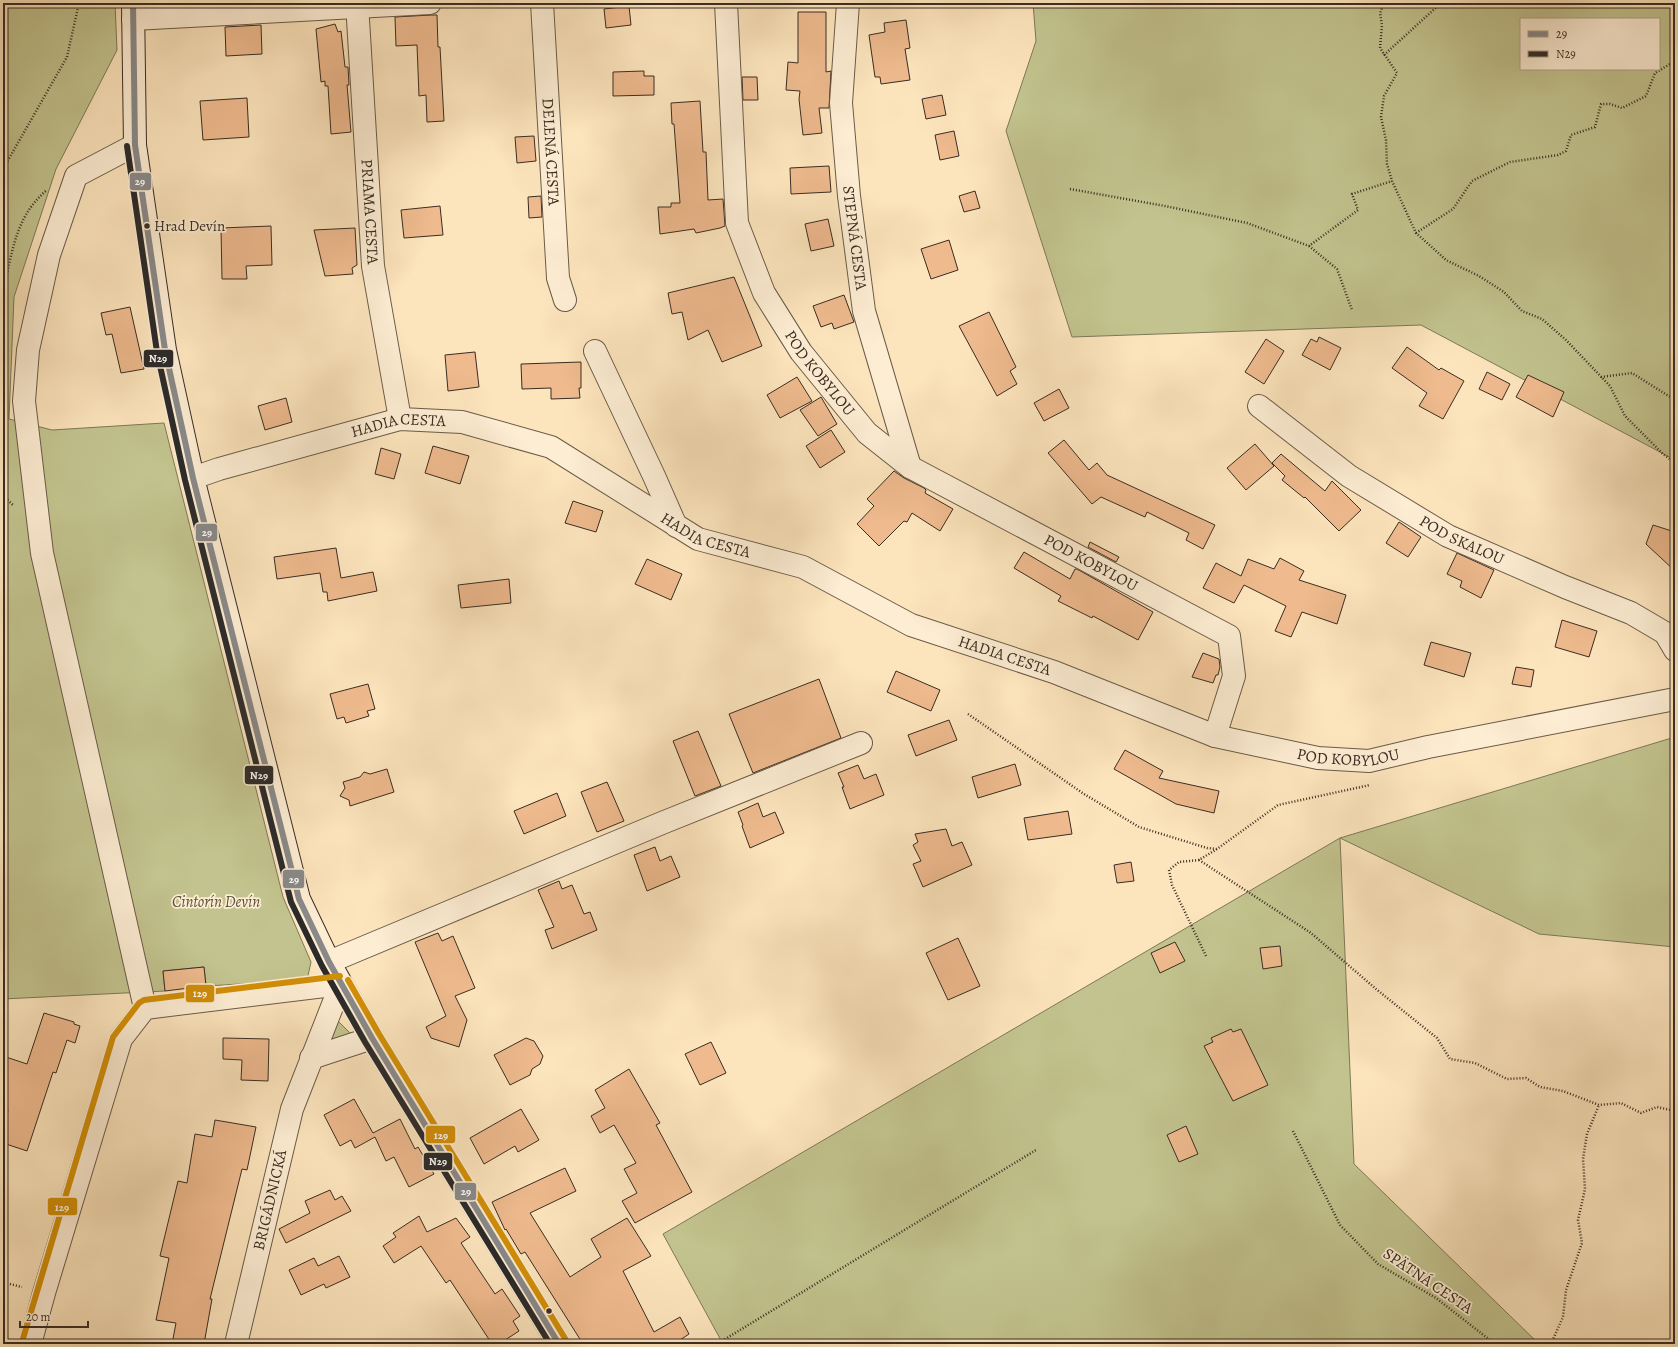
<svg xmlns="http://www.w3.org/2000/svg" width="1678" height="1347" viewBox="0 0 1678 1347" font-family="Alegreya,serif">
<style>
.green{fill:#c2c38e;stroke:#7e7858;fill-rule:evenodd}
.building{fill:#eeba8e;stroke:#3a2d22}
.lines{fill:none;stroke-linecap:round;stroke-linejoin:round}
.street-casing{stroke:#6a5b48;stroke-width:24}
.secondary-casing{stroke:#3a2d22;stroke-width:24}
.path{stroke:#3a2d22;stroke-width:2.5;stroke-dasharray:1 2;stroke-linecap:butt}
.street{stroke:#fdedd3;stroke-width:22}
.secondary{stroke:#fdedd3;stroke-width:22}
.bus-1-casing{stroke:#fdedd3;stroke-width:9}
.bus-2-casing{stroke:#fdedd3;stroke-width:9}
.bus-3-casing{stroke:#fdedd3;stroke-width:9}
.bus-1{stroke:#898989;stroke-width:6}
.bus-2{stroke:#2b2a29;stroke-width:6}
.bus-3{stroke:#d18e07;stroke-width:6}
.bus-dot{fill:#3a2d22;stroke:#fdedd3;stroke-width:1.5}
.labels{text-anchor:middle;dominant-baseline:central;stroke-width:3.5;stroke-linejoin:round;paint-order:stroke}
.bus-label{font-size:15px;fill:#3a2d22;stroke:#fdedd3;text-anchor:start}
.street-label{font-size:16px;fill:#3a2d22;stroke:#fdedd3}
.park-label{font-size:16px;font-style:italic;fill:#5c523d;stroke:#fdedd3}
.line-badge{stroke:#fdedd3;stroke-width:1.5}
.badge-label{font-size:11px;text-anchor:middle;font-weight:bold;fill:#fff}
</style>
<rect width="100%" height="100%" fill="#fce4bc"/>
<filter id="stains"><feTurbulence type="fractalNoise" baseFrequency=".005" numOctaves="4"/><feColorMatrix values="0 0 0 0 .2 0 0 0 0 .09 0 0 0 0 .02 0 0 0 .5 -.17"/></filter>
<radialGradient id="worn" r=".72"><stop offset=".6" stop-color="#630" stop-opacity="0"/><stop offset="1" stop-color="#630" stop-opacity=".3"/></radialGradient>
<path class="green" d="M 3,3 L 115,3 L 117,50 L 56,169 L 14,297 L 9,419 L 52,430 L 164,423 L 283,897 L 311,962 L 307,980 L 206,986 L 204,967 L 163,971 L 165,991 L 3,999 Z
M 1033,3 L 1675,3 L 1675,460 L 1421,325 L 1072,337 L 1006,131 L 1036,41 ZM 1521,19 L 1659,19 L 1659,69 L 1521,69 Z
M 1675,737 L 1675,947 L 1539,934 L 1340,838 L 1354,1164 L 1539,1344 L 723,1344 L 663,1234 L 1340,838 Z
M 335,1018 L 352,1035 L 326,1044 Z"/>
<path class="building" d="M 629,6 L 631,25 L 606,28 L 604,9 Z
M 798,12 L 826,12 L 826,72 L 831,71 L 829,108 L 819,108 L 822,133 L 803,135 L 799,99 L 800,91 L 786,90 L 788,62 L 798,63 Z
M 431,15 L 437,15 L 438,47 L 440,47 L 444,121 L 427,122 L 426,95 L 419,96 L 417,45 L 396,46 L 395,17 Z
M 906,20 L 910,48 L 905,49 L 910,80 L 881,84 L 880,77 L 875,77 L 869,35 L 885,32 L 884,23 Z
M 335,24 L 338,32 L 341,31 L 345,67 L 348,67 L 349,85 L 347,85 L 351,132 L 331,134 L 328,86 L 325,86 L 325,81 L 321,82 L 316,29 Z
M 261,25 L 262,54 L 226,56 L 225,27 Z
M 644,71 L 644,76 L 654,76 L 654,95 L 613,96 L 613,72 Z
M 742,77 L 757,77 L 758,100 L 743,100 Z
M 942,95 L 946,115 L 926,119 L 922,99 Z
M 247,98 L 249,137 L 203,140 L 200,101 Z
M 700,101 L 703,152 L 706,152 L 708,200 L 723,199 L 725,226 L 720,228 L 696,233 L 694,229 L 660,234 L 658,207 L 671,207 L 671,203 L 680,203 L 674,124 L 672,124 L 671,103 Z
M 954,131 L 959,156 L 940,160 L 935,135 Z
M 534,136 L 536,161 L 517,163 L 515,137 Z
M 829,166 L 831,192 L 791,194 L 790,168 Z
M 975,191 L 980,208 L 964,212 L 959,196 Z
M 541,196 L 542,217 L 529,218 L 528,197 Z
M 440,206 L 443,235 L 404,238 L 401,210 Z
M 828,219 L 834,246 L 811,251 L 805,224 Z
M 271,226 L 272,265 L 246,266 L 247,279 L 222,279 L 221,228 Z
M 355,228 L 357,265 L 352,268 L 353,274 L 325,276 L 314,230 Z
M 949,240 L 958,270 L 931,279 L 921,249 Z
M 734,277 L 762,346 L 722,362 L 708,330 L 688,340 L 682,312 L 672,314 L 668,293 Z
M 844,295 L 854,322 L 834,329 L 832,323 L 821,327 L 813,306 Z
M 130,307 L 144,369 L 121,373 L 112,334 L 106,335 L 101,313 Z
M 989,312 L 1016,367 L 1010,371 L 1017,384 L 997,396 L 959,326 Z
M 1319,337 L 1341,348 L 1330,370 L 1302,355 L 1311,339 L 1317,342 Z
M 1266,339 L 1284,351 L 1264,384 L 1245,372 Z
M 1407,347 L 1439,370 L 1441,368 L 1464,381 L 1443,419 L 1419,406 L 1427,393 L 1392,368 Z
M 475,352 L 479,387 L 448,391 L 445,355 Z
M 581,362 L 581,388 L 579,388 L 580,398 L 551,399 L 551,388 L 522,389 L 521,364 Z
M 1487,372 L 1510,384 L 1502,400 L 1479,389 Z
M 1528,375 L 1564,392 L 1553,417 L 1516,397 Z
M 797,377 L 812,401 L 780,418 L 767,395 Z
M 1059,389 L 1069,408 L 1044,421 L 1034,403 Z
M 821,397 L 837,424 L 818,436 L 800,410 Z
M 286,398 L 292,422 L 265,430 L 258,406 Z
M 831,430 L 845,452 L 820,468 L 806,446 Z
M 1064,440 L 1089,470 L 1097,463 L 1107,475 L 1215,525 L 1203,549 L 1186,540 L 1189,533 L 1147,512 L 1145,517 L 1101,497 L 1092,504 L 1048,453 Z
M 1255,444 L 1274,466 L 1246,490 L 1227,468 Z
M 433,446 L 469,456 L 460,484 L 425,473 Z
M 381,448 L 401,454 L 394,479 L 375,474 Z
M 1281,454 L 1325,491 L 1332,481 L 1361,510 L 1339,531 L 1305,497 L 1304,498 L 1282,480 L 1285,476 L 1272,463 Z
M 894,471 L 904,478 L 924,488 L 926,490 L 925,493 L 953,509 L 940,531 L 912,513 L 907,522 L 904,521 L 879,546 L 857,524 L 874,506 L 867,499 Z
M 573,501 L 603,511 L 596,532 L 565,523 Z
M 1399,522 L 1421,537 L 1408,557 L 1386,543 Z
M 1653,525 L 1675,532 L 1675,571 L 1646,544 Z
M 1090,542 L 1119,557 L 1116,562 L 1088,547 Z
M 336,548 L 341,578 L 373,572 L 377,591 L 328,601 L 327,592 L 323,592 L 320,573 L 277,579 L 274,557 Z
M 1024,552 L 1070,579 L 1075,569 L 1077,569 L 1153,612 L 1138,640 L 1093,616 L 1092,618 L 1058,601 L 1061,596 L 1014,568 Z
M 1457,553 L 1494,570 L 1481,598 L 1460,587 L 1462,581 L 1447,574 Z
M 1280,558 L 1304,571 L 1299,580 L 1346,595 L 1337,624 L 1302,612 L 1291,637 L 1275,631 L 1286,606 L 1244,585 L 1234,603 L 1203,588 L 1216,563 L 1241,576 L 1248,559 L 1274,569 Z
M 647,559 L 682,574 L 671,600 L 635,584 Z
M 509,579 L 511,603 L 461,608 L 458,585 Z
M 1562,620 L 1597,631 L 1589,657 L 1555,647 Z
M 1431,642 L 1471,653 L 1464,677 L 1424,665 Z
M 1203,653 L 1219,659 L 1220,667 L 1218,675 L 1216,675 L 1213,683 L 1192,677 Z
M 1516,667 L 1534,670 L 1531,687 L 1512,684 Z
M 896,671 L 940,690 L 931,711 L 887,692 Z
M 819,679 L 841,738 L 753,773 L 729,714 Z
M 368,684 L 375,709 L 367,711 L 369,716 L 346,723 L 344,717 L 337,719 L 330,694 Z
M 949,720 L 957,740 L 916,756 L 908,735 Z
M 698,731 L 721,786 L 695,796 L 673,741 Z
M 1125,750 L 1163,771 L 1159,778 L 1219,791 L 1214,813 L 1176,804 L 1114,769 Z
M 1015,764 L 1021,785 L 978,798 L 972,777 Z
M 858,765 L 864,779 L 876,774 L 884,795 L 850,809 L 842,787 L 844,787 L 838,773 Z
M 387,769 L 394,792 L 350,806 L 349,800 L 340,796 L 345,788 L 343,782 L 360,777 L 364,772 L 370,774 Z
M 607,782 L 624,821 L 597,832 L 581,792 Z
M 557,793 L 566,816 L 524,834 L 514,811 Z
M 758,803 L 763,817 L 775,812 L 784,833 L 750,848 L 742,826 L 743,825 L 738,812 Z
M 1068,811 L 1072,834 L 1028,840 L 1024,818 Z
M 946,829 L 952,846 L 962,842 L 972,865 L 923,887 L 913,864 L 921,861 L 913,845 L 918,842 L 915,834 Z
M 655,847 L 660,861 L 671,856 L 680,877 L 647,891 L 634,855 Z
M 1131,862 L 1134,881 L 1117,883 L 1114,865 Z
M 559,881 L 562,889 L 572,885 L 584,914 L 590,912 L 597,930 L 552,949 L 545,930 L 554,927 L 538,890 Z
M 438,933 L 442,941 L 453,936 L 475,988 L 455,996 L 467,1020 L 459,1047 L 431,1038 L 426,1027 L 446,1016 L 415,942 Z
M 958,938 L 980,986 L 948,1000 L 926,953 Z
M 1175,942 L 1185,961 L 1160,973 L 1151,953 Z
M 1280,946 L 1282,966 L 1263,969 L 1260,948 Z
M 204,967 L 206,986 L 165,991 L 163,971 Z
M 44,1013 L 74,1022 L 74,1024 L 80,1026 L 75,1043 L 67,1040 L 56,1073 L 53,1072 L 27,1151 L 3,1143 L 3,1126 L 8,1110 L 3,1109 L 3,1056 L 27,1064 Z
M 1231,1029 L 1233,1032 L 1241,1029 L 1268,1085 L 1233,1101 L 1204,1046 L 1213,1042 L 1211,1038 Z
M 223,1038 L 269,1039 L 268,1081 L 241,1080 L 242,1060 L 223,1059 Z
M 526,1038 L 534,1041 L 543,1056 L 540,1064 L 532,1069 L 530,1075 L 510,1085 L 494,1055 Z
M 711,1042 L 726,1073 L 700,1085 L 685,1054 Z
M 629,1069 L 660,1123 L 656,1125 L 692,1192 L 635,1223 L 622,1201 L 637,1193 L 624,1169 L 636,1163 L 614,1125 L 600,1133 L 591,1116 L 605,1108 L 595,1090 Z
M 354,1099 L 373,1133 L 400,1119 L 415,1149 L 418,1147 L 434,1174 L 409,1187 L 394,1157 L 386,1161 L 375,1137 L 355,1148 L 351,1140 L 340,1146 L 324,1115 Z
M 521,1109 L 539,1140 L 518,1152 L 515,1146 L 484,1164 L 470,1138 Z
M 215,1120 L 256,1127 L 247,1170 L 242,1169 L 210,1299 L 212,1299 L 204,1344 L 172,1344 L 176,1323 L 156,1320 L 169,1258 L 160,1256 L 178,1181 L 187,1183 L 195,1134 L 212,1137 Z
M 1186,1126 L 1198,1154 L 1179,1162 L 1167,1135 Z
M 565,1168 L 576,1191 L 530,1213 L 570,1277 L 601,1257 L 591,1239 L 627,1218 L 651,1256 L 623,1271 L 654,1332 L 680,1317 L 689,1334 L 674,1344 L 583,1344 L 525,1252 L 521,1254 L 506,1229 L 505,1230 L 492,1202 Z
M 330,1190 L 335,1200 L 342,1196 L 351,1211 L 286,1243 L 279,1229 L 310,1213 L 305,1201 Z
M 419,1216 L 427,1232 L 456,1218 L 470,1237 L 461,1243 L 495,1294 L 502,1289 L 520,1316 L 513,1321 L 519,1331 L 499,1344 L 492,1344 L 450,1280 L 446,1283 L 421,1246 L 394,1263 L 383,1246 L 396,1237 L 393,1233 Z
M 339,1256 L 350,1277 L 326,1288 L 324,1284 L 301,1295 L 289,1270 L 314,1258 L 318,1266 Z"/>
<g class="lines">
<g class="street-casing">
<g id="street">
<path id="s1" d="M 357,3 L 373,266 L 400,419"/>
<path id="s2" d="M 542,3 L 558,278 L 565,300"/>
<path id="s3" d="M 726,3 L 737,223 L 764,293 L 801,352 L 867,433 L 910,467 L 1229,636 L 1234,676 L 1215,736"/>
<path id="s4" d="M 848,3 L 841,103 L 849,196 L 864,311 L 910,467"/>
<path d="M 133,19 L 430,3"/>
<path d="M 135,145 L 76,176 L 49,255 L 28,350 L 24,401 L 42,553 L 145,1008"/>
<path d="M 595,351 L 654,476 L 676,526"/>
<path id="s5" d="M 1259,406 L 1349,476 L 1448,536 L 1565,587 L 1631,613 L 1665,633 L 1675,650"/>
<path id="s6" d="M 193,478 L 219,469 L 400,419 L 462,422 L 551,447 L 698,539 L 803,567 L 911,625 L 1054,672 L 1215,736 L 1318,758 L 1369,761 L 1428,747 L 1675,699"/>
<path d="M 329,962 L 662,823 L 861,743"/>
<path d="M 311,1058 L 372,1038"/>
<path d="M 30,1344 L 44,1293 L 121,1039 L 145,1008 L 341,984 L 292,1109 L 236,1344"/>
</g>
</g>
<g class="secondary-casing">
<path id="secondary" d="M 133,3 L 135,145 L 165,350 L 193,478 L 299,899 L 329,962 L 372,1038 L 559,1344"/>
</g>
<path class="path" d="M 1384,3 L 1380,13 L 1382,25 L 1380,48 L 1397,73 L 1384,96 L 1381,117 L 1386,140 L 1387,164 L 1392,181 L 1416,233 L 1446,260 L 1479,276 L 1504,292 L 1522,311 L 1542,319 L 1566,340 L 1610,386 L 1625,416 L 1663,454 L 1675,463
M 1384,55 L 1441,3
M 3,169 L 67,57 L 79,3
M 1070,189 L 1165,206 L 1247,223 L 1309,246 L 1358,210 L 1352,194 L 1392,181
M 1416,233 L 1453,209 L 1472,181 L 1510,162 L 1558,155 L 1566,151 L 1571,135 L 1595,127 L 1601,104 L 1610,104 L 1622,108 L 1646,96 L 1655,73 L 1675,61
M 1309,246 L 1337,269 L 1352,310
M 3,292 C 12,254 15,216 47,190
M 1601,377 L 1632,373 L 1675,400
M 3,496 L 13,505
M 968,714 L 1084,794 L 1139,827 L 1207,848 L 1217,849
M 1199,860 L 1311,933 L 1376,989 L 1437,1038 L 1450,1059 L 1475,1063 L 1507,1079 L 1526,1078 L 1540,1087 L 1563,1091 L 1599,1105 L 1621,1103 L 1641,1113 L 1657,1107 L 1675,1111
M 1206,956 L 1172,885 L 1169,870 L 1179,862 L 1199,860 L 1217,849 L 1278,805 L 1370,785
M 1293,1131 L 1340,1225 L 1378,1264 L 1436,1298 L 1495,1344
M 10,1284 L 22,1287
M 717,1344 L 1036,1150
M 1551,1344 L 1563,1317 L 1566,1290 L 1582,1243 L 1578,1220 L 1585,1189 L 1583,1159 L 1587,1134 L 1599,1105"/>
<use href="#street" class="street"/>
<use href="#secondary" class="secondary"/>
<g class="bus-1-casing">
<path id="bus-1" d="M 133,3 L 135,145 L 165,350 L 193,478 L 299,899 L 329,962 L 372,1038 L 559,1344"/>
</g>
<g class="bus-2-casing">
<path id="bus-2" d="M 127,146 L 157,352 L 185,480 L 291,902 L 322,966 L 365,1042 L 550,1344"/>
</g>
<g class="bus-3-casing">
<path id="bus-3" d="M 348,980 L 379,1034 L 566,1340
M 22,1342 L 113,1037 L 139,1003 L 144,1000 L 340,976"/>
</g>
<use href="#bus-1" class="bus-1"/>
<use href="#bus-2" class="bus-2"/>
<use href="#bus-3" class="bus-3"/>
</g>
<g class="bus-dot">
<circle cx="147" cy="226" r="3.5"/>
<circle cx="549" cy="1311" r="3.5"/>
</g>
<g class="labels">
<g class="bus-label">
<text x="154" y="226">Hrad Devín</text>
</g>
<g class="street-label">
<text stroke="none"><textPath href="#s2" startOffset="149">DELENÁ CESTA</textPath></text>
<text stroke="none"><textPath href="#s1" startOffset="209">PRIAMA CESTA</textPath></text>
<text stroke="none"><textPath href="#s4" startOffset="236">STEPNÁ CESTA</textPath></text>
<text stroke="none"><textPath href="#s3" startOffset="393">POD KOBYLOU</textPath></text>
<text stroke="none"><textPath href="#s6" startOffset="213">HADIA CESTA</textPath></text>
<text stroke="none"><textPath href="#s6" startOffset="549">HADIA CESTA</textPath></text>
<text stroke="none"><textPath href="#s5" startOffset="244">POD SKALOU</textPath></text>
<text stroke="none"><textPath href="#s3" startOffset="729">POD KOBYLOU</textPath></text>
<text stroke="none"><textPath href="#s6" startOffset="873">HADIA CESTA</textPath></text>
<text stroke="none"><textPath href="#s6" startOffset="1234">POD KOBYLOU</textPath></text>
<text transform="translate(270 1200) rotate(-77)">BRIGÁDNICKÁ</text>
<text transform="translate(1428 1281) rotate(34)">SPÄTNÁ CESTA</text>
</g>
<g class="park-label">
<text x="216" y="902">Cintorín Devín</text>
</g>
</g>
<g class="line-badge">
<rect x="129" y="172" width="23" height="19" rx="4" fill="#898989"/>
<rect x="143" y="349" width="31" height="19" rx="4" fill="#2b2a29"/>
<rect x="195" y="523" width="23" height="19" rx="4" fill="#898989"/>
<rect x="244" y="765" width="30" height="20" rx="4" fill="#2b2a29"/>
<rect x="282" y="869" width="23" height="20" rx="4" fill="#898989"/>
<rect x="185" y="984" width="30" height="19" rx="4" fill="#d18e07"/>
<rect x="425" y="1125" width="31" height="19" rx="4" fill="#d18e07"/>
<rect x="423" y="1152" width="30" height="19" rx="4" fill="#2b2a29"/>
<rect x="454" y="1182" width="23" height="19" rx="4" fill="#898989"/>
<rect x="47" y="1197" width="31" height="19" rx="4" fill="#d18e07"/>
</g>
<g class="badge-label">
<text x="140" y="185">29</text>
<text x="158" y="362">N29</text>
<text x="207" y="536">29</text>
<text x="259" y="779">N29</text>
<text x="294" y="883">29</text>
<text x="200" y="997">129</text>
<text x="441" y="1139">129</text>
<text x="438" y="1165">N29</text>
<text x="466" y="1195">29</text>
<text x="62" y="1211">129</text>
</g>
<rect width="1678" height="1347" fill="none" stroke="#fce4bc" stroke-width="16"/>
<rect x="4" y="4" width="1670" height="1339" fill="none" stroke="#3a2d22" stroke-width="2"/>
<rect x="8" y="8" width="1662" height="1331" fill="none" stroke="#3a2d22"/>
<rect x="1520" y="18" width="140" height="52" fill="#fdedd3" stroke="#afa08c"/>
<rect x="1528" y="31" width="20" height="6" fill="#898989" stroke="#afa08c"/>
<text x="1556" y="38" font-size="12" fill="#3a2d22">29</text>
<rect x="1528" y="51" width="20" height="6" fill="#2b2a29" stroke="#afa08c"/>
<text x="1556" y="58" font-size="12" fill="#3a2d22">N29</text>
<path d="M20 1321v6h68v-6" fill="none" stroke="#3a2d22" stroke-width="2"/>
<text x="26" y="1321" font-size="12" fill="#3a2d22" stroke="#fdedd3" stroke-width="3" paint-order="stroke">20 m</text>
<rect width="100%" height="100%" filter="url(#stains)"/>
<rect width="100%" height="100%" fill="url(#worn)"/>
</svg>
